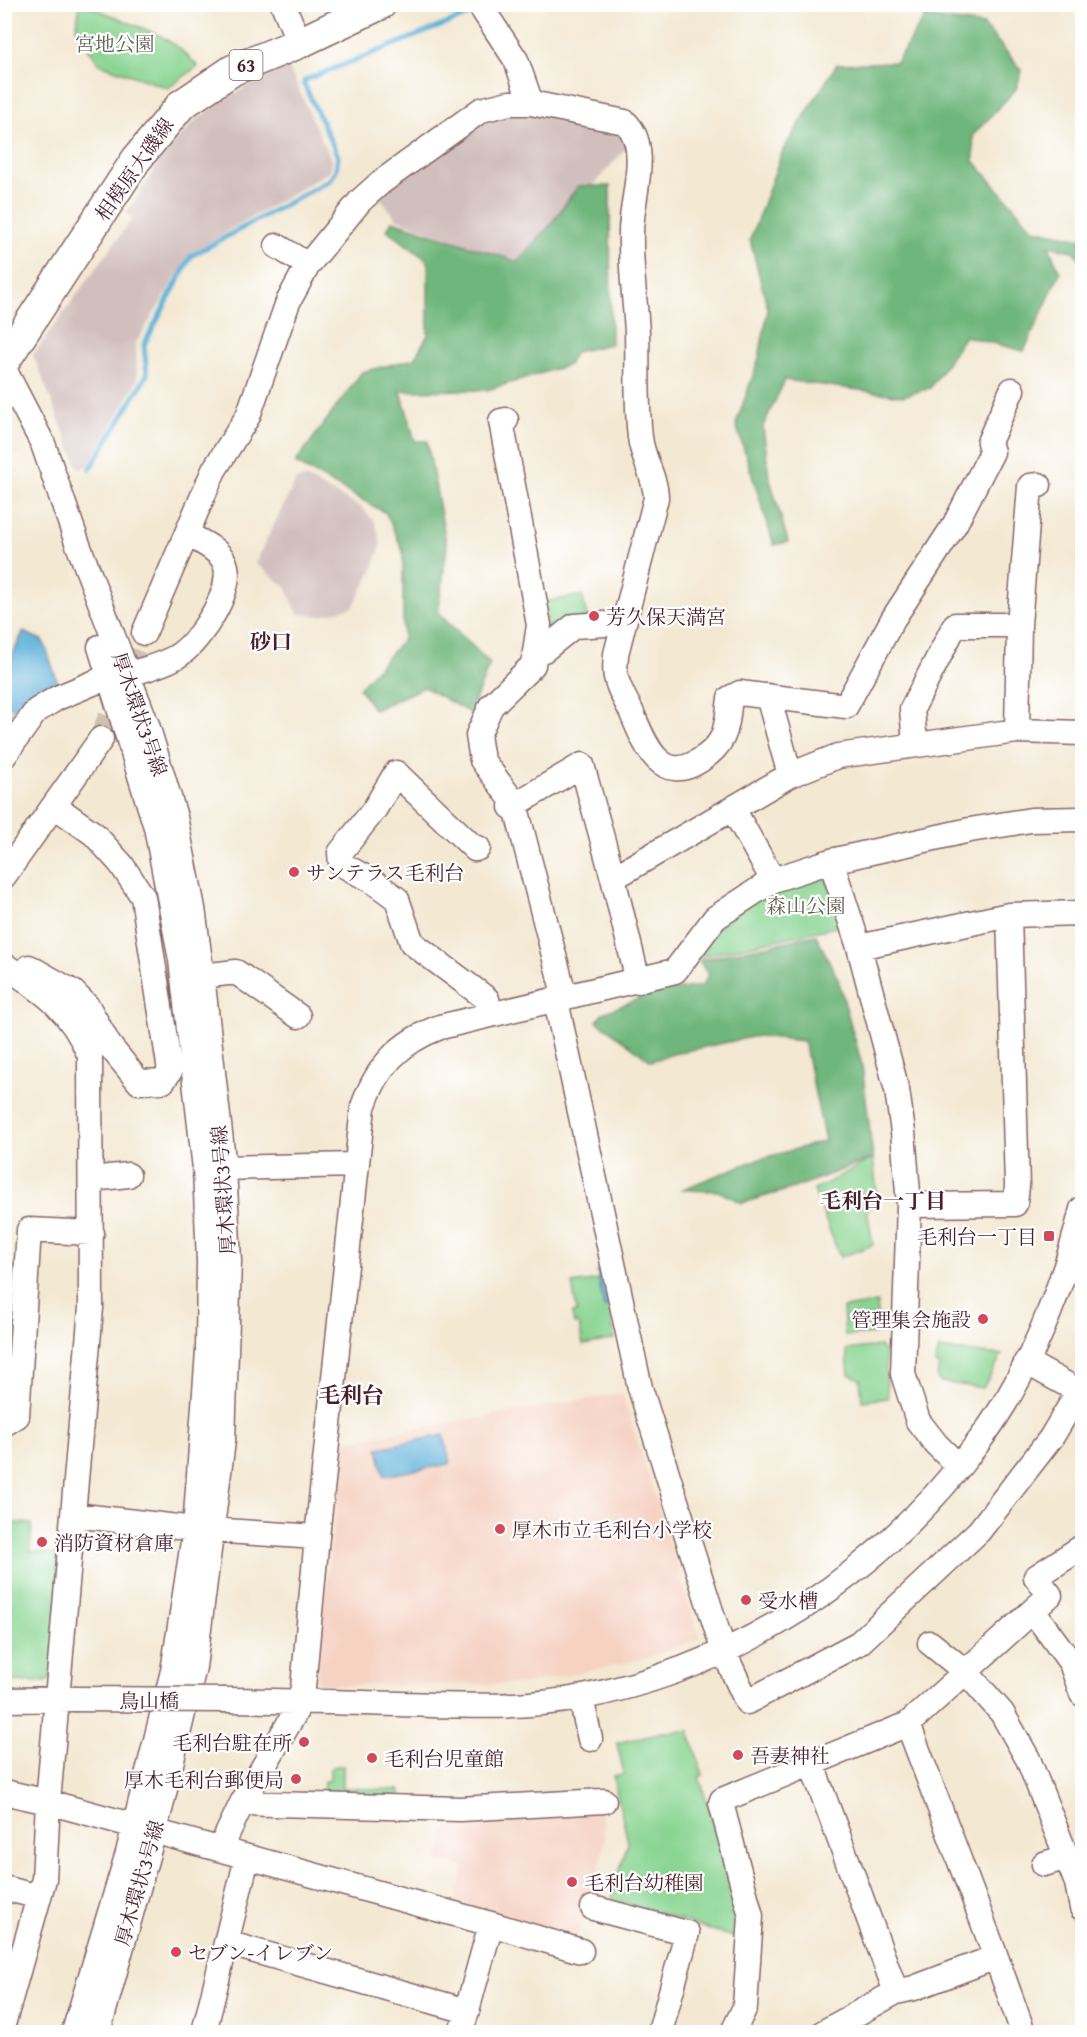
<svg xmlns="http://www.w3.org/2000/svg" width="1087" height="2037" viewBox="0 0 1087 2037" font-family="'Gentium Book Plus','Noto Serif JP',serif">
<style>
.built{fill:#f5d2c2}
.industrial{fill:#d1bfbd}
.green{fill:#88d491;stroke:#697a5e;stroke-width:1.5}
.forest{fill:#6eb67b;stroke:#5c6a53;stroke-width:1.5}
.water{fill:#5eb1d9;stroke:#546882;stroke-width:1.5}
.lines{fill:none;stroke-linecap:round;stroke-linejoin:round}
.stream{stroke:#5eb1d9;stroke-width:5}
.minor-tunnel{stroke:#d1c0b1;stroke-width:24;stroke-dasharray:24 12;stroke-linecap:butt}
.minor-casing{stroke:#856565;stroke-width:27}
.major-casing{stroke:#856565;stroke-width:33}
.minor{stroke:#fff;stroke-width:24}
.major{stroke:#fff;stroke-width:30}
.minor-bridge-casing{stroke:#856565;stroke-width:27;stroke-linecap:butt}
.minor-bridge{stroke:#fff;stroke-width:24}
.poi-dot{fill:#d1495b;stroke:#fff;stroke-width:2}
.labels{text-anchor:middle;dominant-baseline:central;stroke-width:4.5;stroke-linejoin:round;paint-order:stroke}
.shield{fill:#fff;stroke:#80626b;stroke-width:1.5}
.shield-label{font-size:18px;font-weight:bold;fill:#4a1f2b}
.park-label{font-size:20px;fill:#605e4f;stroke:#fff}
.street-label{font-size:20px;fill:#4a1f2b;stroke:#fff}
.poi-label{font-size:20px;fill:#4a1f2b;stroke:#fff;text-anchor:start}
.neighbourhood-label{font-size:21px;font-weight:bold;fill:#4a1f2b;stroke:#fff}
.quarter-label{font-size:22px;font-weight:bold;fill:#4a1f2b;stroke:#fff}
</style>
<rect width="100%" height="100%" fill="#fff"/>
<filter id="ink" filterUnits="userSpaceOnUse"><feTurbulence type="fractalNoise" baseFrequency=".0167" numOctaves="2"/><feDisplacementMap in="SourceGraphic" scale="12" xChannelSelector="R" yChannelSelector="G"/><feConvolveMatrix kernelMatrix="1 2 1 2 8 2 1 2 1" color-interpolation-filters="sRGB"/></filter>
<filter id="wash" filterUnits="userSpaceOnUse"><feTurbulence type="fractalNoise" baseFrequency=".008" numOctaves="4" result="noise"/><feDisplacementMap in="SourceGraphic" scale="24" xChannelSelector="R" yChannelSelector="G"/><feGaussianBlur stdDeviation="1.35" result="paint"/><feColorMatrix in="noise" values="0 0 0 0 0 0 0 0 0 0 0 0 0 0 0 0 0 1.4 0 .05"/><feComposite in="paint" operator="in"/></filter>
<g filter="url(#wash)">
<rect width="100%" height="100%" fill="#f3e8d2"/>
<path class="built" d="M 622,1393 L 700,1638 L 645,1659 L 523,1684 L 319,1685 L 316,1681 L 322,1617 L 345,1441 Z
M 600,1809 L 605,1838 L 596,1885 L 577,1936 L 455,1903 L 465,1867 L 438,1860 L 450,1815 Z"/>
<path class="industrial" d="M 287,64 L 332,162 L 330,171 L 190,254 L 136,343 L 137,381 L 88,466 L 79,469 L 33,355 L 132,219 L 126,212 L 136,200 L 162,156 L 195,121 L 225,99 Z
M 498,109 L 597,119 L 632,142 L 520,265 L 397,219 L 375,191 Z
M 306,478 L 362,508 L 375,522 L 381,544 L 373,569 L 353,607 L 320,616 L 298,614 L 286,587 L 255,563 L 296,480 Z
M 5,703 L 24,714 L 5,746 Z"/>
<path class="green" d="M 80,5 L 87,5 L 161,36 L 179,48 L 198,66 L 168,88 L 99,64 L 76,29 Z
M 582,595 L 587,617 L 550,638 L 542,602 Z
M 826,875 L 841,926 L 693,958 L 709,934 L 764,894 Z
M 873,1158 L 878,1202 L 867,1209 L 873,1245 L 840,1257 L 814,1190 Z
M 599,1280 L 604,1307 L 609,1306 L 615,1339 L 583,1345 L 579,1324 L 574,1324 L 572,1313 L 577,1312 L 572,1284 Z
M 878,1303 L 874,1334 L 845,1336 L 843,1308 Z
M 880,1346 L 885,1352 L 888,1398 L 862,1401 L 860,1379 L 849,1374 L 846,1350 Z
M 939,1349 L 1002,1355 L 983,1388 L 940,1382 L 937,1378 L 939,1366 L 935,1364 Z
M 4,1522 L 32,1524 L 30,1551 L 62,1555 L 52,1677 L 46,1682 L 5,1681 L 4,1543 L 8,1538 L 5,1534 Z
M 689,1731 L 703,1775 L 699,1777 L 741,1907 L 740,1939 C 697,1927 657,1911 614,1900 L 612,1897 L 628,1842 L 613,1776 L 624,1774 L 617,1743 L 662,1732 Z
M 334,1766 L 343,1766 L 343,1788 L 400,1790 L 400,1799 L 323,1796 L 324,1781 L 330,1781 L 330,1769 Z"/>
<path class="forest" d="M 925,17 L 984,25 L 1022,71 L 1016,89 L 973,135 L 974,161 L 1033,229 L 1082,239 L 1082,261 L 1073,251 L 1049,246 L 1060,273 L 1024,351 L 965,336 L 930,388 L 903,396 L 785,380 L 763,426 L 769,476 L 788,542 L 774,545 L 736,424 L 759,358 L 768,309 L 750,240 L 783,150 L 837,64 L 896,62 Z
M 578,186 L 610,186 L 611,344 L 575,352 L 568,365 L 487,390 L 401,391 L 415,441 L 427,441 L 447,547 L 438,613 L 490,663 L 470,713 L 424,687 L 374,710 L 359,688 L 403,640 L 403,551 L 386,513 L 295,463 L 362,372 L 414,359 L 428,335 L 428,261 L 387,230 L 392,221 L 518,262 L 552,223 Z
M 816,935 L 838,979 L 862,1065 L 873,1158 L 794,1188 L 742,1203 L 718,1191 L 680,1190 L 753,1161 L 825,1141 L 804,1041 L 757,1036 L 676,1053 L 651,1061 L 597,1021 L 603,1013 L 655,992 L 702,986 L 708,975 L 699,960 Z"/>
<path class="water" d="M 23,632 L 42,640 L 45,645 L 60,689 L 21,712 L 5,702 L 4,667 L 7,667 Z
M 605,1270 L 613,1306 L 604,1307 L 597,1271 Z
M 444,1435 L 450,1464 L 384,1476 L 378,1448 Z"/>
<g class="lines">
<path class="stream" d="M 90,469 L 147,375 L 144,345 L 191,256 L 330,180 L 336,170 L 338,156 L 304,84 L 305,80 L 471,14"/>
</g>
</g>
<g filter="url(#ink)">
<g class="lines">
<path class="minor-tunnel" d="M 101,739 L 144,633"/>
<g class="minor-casing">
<path id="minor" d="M 283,4 L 299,43
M 479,4 L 516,60 L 531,103 L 625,122 C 652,147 631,199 631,232 C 630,265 635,299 637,332 C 638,367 636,402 640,437 C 642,458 656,478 656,498 L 616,654 C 616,661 614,670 616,677 C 618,688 626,701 631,711 C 644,741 659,786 699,761 C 727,743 726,730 730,698 L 740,693 L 846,706 L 893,619 L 955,524 L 992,452 L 989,442 L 1012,390
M 277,246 L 308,265
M 4,369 L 43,444 L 77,542 L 147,725 L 175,817 L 193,908 L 202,976 L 224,1168 L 229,1261 L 223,1441 L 194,1667 L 161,1806 L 98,2032
M 506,420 L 501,421 L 539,625 L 533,665 L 491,706 L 478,735 L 482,760 L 515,804 L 565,998
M 144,633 L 214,470 L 248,416 L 288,302 L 308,265 L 360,201 L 380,183 L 481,110 L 509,103 L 531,103
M 535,652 L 544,650 L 574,626 L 605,624
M 127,675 C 144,669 164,665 179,655 C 200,641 237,587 224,561 C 217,548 199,541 187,534
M 768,696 L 790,775
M 1017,731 L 1019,625 L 1030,486 L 1039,485
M 915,744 L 912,709 L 955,625 L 1019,625
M 4,756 L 36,711 L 57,698 L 110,676
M 511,807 L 582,765 L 613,878
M 733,809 L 773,880
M 478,848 L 475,849 L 396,773 L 374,810 L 340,853 L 341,864 L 374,882 L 397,899 L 412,943 L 487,999 L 490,1014
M 831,861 L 859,947 L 897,1090 L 903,1132 L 909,1205 L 903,1374 L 918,1421 L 936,1444 L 959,1467
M 4,876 L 101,739
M 859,947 L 1009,915 L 1082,913
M 4,965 C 45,992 71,1010 90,1056 L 91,1308 L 48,1802 L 491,1924 L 581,1951
M 29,967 L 73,992 L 88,1007 L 109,1045 L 139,1082 L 163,1081 L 170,1071 L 143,897 L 121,864 L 94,834 L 56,807
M 202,976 L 236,972 L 298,1016
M 638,981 L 613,878 L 790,775 L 838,756 L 1017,731 L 1082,733
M 556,1001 L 640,1388 L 724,1652 L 747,1702 L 859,1643 L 979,1531 L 1051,1438 L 1079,1391
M 224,1168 L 355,1165
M 92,1179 L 128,1175
M 909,1205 L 1015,1204 L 1017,1186 L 1009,915
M 1026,1362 L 1082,1393
M 4,1424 L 17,1416 L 29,1230 L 92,1233
M 74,1515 L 195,1529 L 317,1537 L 303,1688 L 295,1713 L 242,1803 L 220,1849
M 317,1537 L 363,1107 C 377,1066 400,1042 440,1027 L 675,971 L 715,918 L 773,880 L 831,861 L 970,830 L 1031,820 L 1082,819
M 1033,1611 L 1071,1663 L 1082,1694
M 930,1643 L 966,1672 L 1002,1713 L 1028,1759 L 1077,1883 L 1082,1908
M 581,1698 L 590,1739
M 4,1700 L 74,1699
M 225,1700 C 283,1701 342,1702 401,1704 C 461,1706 523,1709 583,1697 C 741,1666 881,1573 977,1444 C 1027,1379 1063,1288 1082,1209
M 908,1724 L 996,1957
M 812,1765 L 896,1992
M 4,1792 L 48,1802 L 44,1879 L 4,2021
M 242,1803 L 460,1809 L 604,1801
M 1044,1864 L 1067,1857
M 4,1888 L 39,1897
M 593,1908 L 687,1933 L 660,2032
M 227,1943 L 467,2011
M 74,2032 L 128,1853 L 173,1671 L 195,1529 L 208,1351 L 209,1261 L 205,1169 L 181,960 L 156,827 L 100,647
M 204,2032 L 247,1858
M 461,2032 L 491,1924
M 733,2032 L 745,2007 L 751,1916 L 721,1803 L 722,1800 L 908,1724 L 1050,1595 L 1036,1577 L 1082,1547
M 824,2032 L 896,1992 L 914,1988 L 996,1957 L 1023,2032"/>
</g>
<g class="major-casing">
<path id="major" d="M 4,362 L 136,160 L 181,105 L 233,70 L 299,43 L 381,4"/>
</g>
<use href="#minor" class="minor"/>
<use href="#major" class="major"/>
<g class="minor-bridge-casing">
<path id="minor-bridge" d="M 74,1699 L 225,1700"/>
</g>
<use href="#minor-bridge" class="minor-bridge"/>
</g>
</g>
<g class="poi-dot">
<circle cx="594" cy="616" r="6"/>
<circle cx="294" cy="872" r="6"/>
<rect x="1043" y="1230" width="12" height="12" rx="3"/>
<circle cx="983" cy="1319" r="6"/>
<circle cx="500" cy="1529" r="6"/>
<circle cx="42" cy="1542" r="6"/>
<circle cx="746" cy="1600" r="6"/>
<circle cx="304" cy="1742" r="6"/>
<circle cx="738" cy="1755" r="6"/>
<circle cx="372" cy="1758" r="6"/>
<circle cx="296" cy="1779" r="6"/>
<circle cx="572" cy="1882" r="6"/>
<circle cx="176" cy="1952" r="6"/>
</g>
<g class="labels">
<rect class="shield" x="229.5" y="50" width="33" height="30" rx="4.5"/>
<g class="shield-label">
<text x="246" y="65">63</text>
</g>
<g class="park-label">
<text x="115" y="43">宮地公園</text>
<text x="806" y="905">森山公園</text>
</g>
<g class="street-label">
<text transform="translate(134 169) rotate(-55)">相模原大磯線</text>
<text transform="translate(140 714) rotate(71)">厚木環状3号線</text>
<text transform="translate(223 1190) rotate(-94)">厚木環状3号線</text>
<text x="149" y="1700">鳥山橋</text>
<text transform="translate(139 1883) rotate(-74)">厚木環状3号線</text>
</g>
<g class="poi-label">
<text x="606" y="616">芳久保天満宮</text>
<text x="306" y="872">サンテラス毛利台</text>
<text x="1037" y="1236" text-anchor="end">毛利台一丁目</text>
<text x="971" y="1319" text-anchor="end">管理集会施設</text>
<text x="512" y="1529">厚木市立毛利台小学校</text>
<text x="54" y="1542">消防資材倉庫</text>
<text x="758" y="1600">受水槽</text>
<text x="292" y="1742" text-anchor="end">毛利台駐在所</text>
<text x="750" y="1755">吾妻神社</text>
<text x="384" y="1758">毛利台児童館</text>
<text x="284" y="1779" text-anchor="end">厚木毛利台郵便局</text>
<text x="584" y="1882">毛利台幼稚園</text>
<text x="188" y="1952">セブン-イレブン</text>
</g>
<g class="neighbourhood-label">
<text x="271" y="641">砂口</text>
<text x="883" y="1200">毛利台一丁目</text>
</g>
<g class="quarter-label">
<text x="351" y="1395">毛利台</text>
</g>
</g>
<rect width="1087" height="2037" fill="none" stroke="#fff" stroke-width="24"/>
</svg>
